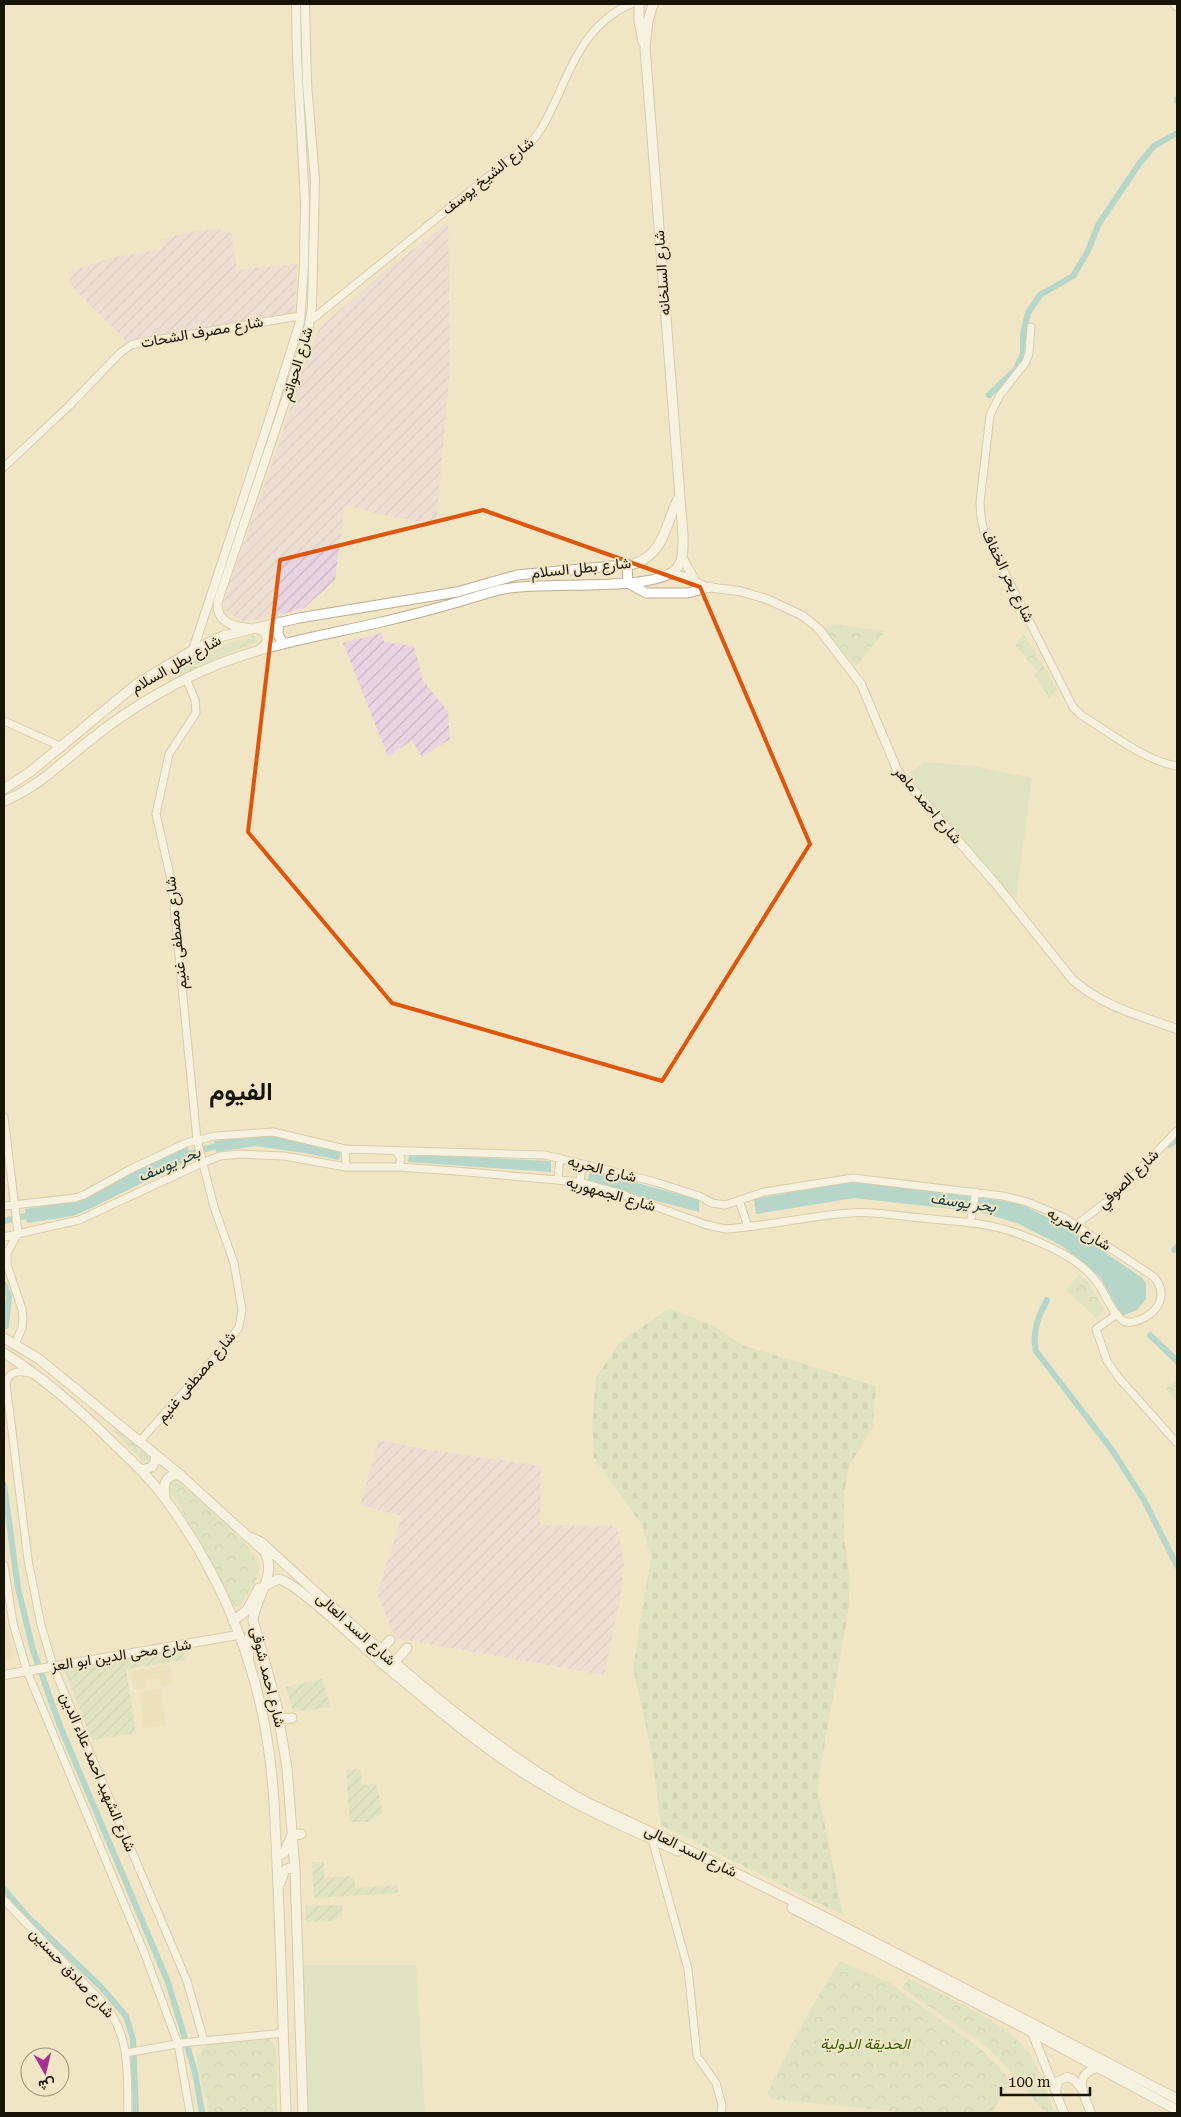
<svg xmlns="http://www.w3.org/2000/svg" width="1181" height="2117" viewBox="0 0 1181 2117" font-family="'Roboto Serif',Vazirmatn,serif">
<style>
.industrial{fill:url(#industrial-furrows)}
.built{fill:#e9dbb3}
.cemetery{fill:url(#cemetery-stones)}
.park{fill:url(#park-crowns)}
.garden{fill:url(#garden-furrows)}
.pitch{fill:#cce0bd}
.water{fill:#70c4d0}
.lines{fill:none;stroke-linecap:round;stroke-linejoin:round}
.canal{stroke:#70c4d0;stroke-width:6}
.tertiary-casing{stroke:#b9ae8e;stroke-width:9}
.secondary-casing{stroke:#b9ae8e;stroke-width:10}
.primary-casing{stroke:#b9ae8e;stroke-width:11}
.trunk-casing{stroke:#b9ae8e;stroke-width:11}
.tertiary{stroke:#fff;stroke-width:7}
.secondary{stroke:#fff;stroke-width:8}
.primary{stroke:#fff;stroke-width:9}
.trunk{stroke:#fff;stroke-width:9}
.marked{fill:none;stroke:#de560c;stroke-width:4;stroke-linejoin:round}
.labels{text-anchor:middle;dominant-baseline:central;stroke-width:4;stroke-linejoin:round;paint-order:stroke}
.street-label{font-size:15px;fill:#181408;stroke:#f0e5c4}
.park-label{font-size:15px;font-style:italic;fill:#355a07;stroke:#f0e5c4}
.water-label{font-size:16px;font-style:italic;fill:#133b40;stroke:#f0e5c4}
.town-label{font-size:25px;font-weight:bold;fill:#181408;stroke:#f0e5c4}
</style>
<defs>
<pattern id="industrial-furrows" width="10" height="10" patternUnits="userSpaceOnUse" patternTransform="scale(1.25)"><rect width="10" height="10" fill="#ebd4e1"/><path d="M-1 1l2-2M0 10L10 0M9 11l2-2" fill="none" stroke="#c9b5c0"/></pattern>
<pattern id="cemetery-stones" width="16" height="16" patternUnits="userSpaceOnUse" patternTransform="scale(1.25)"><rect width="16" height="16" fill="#cce0bd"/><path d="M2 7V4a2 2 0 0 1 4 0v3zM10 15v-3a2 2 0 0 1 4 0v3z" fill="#aebfa1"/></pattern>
<pattern id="park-crowns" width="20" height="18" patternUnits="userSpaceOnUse" patternTransform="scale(1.25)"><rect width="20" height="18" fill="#cce0bd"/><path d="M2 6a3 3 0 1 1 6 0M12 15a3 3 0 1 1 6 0" fill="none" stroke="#aebfa1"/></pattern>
<pattern id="garden-furrows" width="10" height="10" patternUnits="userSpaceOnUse" patternTransform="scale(1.25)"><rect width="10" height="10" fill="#cce0bd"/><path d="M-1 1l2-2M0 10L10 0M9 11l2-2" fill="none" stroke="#aebfa1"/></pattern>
</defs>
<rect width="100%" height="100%" fill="#f0e5c4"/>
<path class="industrial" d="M 448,222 L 450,368 L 436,525 L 388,516 L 345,505 L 335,580 L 303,609 L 244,622 L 224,610 L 225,595 L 275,455 L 302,371 L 320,327 L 378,277 Z
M 217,228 L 232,234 L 237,270 L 297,264 L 295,312 L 126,341 L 71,286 L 68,272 L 115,257 L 162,249 L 160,240 L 191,232 Z
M 382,633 L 384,642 L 414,646 L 423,681 L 448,711 L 450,739 L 422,757 L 412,740 L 388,757 L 343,643 Z
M 379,1440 L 424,1449 L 541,1466 L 540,1525 L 617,1526 L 624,1563 L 620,1600 L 604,1675 L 395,1638 L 377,1594 L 402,1516 L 360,1505 Z"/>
<path class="built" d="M 4,1615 L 14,1654 L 11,1659 L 4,1660 Z
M 170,1665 L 173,1684 L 162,1686 L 160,1678 L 144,1680 L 145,1689 L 134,1690 L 131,1671 Z
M 160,1689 L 166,1725 L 144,1728 L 140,1692 Z"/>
<path class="cemetery" d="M 670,1308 L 715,1327 L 742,1345 L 876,1386 L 873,1427 L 849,1466 L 844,1493 L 844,1537 L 850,1579 L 848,1613 L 821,1764 L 818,1791 L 843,1915 L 661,1825 L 651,1749 L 633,1668 L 651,1558 L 642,1525 L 594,1458 L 592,1423 L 596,1378 L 620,1342 Z"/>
<path class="park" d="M 833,624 L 885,631 L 856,666 L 827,633 L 826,628 Z
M 1024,634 L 1057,689 L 1049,699 L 1034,675 L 1037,671 L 1015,645 Z
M 255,635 L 257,642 L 217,658 L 175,680 L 171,673 L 223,646 Z
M 1079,1275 L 1089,1283 L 1104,1309 L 1096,1318 L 1066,1290 Z
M 1177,1379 L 1177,1401 L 1166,1389 Z
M 118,1426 L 152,1456 L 146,1464 L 113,1431 Z
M 174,1478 C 191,1493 259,1547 259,1568 C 258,1582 247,1594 240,1606 L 234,1606 L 200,1540 L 166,1485 Z
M 840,1961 L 888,1982 L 981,2049 L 1011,2080 L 992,2113 L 912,2113 L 771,2099 L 767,2094 C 789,2049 812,2004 840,1961 Z
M 909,1979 C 947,1998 1004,2019 1029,2053 C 1041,2070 1047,2094 1055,2113 L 1045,2113 L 1015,2076 L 985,2045 L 902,1988 Z
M 268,2039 L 276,2047 L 277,2113 L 208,2113 L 207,2098 L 204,2094 L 196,2056 L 208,2044 Z"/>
<path class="garden" d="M 184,1649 L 185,1660 L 126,1669 L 136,1733 L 92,1740 L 63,1667 Z
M 322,1679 L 331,1707 L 299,1711 L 292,1708 L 286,1687 Z
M 361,1769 L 362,1785 L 376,1784 L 383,1812 L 370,1822 L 350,1822 L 346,1770 Z
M 312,1862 L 324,1862 L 324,1878 L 354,1876 L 355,1888 L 398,1885 L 398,1893 L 314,1898 Z
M 342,1905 L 342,1916 L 333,1921 L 306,1922 L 305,1906 Z"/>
<path class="pitch" d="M 924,762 L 972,766 L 1032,778 L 1016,899 L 906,777 Z
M 302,1965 L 416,1965 L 425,2113 L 307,2113 Z"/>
<path class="water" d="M 263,1135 L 275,1135 L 341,1151 L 339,1160 L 305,1153 L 255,1146 L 216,1152 L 214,1141 Z
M 188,1147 L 191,1159 L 87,1210 L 73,1216 L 27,1223 L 25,1209 L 76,1201 L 172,1152 Z
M 409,1154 L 551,1161 L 551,1172 L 408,1162 Z
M 590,1170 L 699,1200 L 699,1212 L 587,1183 Z
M 850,1182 L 927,1189 L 1021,1204 L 1072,1230 L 1141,1277 L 1146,1283 L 1146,1299 L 1137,1310 L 1122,1316 L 1100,1277 L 1062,1246 L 1019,1224 L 980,1212 L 854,1198 L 756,1214 L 754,1199 Z"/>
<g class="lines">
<path class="canal" d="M 1177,99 L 1177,101
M 989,395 L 1016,369 L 1023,353 L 1023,334 L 1028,313 L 1040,295 L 1073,276 L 1088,251 L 1098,225 L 1139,164 L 1154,146 L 1177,133
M 1169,1145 L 1177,1140
M 182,1156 L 223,1144
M 4,1221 L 34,1214
M 1174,1250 L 1177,1247
M 4,1284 L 9,1296 L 6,1326
M 1047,1300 C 1038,1317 1032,1331 1036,1351 L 1112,1450 L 1144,1500 L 1177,1566
M 1150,1335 L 1177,1361
M 4,1485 L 18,1588 L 33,1650 L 60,1726 L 168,1982 L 195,2072 L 202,2113
M 4,1889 L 27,1916 L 101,1987 L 126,2016 L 133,2039 L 136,2113"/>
<g class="tertiary-casing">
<path id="tertiary" d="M 310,321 L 531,142 C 542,131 548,116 555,102 C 572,63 588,22 631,4
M 1031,327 L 1029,353 L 1026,362 L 1000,395 L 990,415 L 980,502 L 981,517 L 984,532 L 1073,707 L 1081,715 C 1109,732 1145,761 1177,766
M 4,467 L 69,406 L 120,353 L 131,345 L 143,342 L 300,316
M 4,721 L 62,747
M 4,1117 L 18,1233 L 7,1253 L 7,1265 L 22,1309 L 23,1319 L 22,1328 L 15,1344
M 345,1149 L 346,1167
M 396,1151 L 401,1158 L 399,1167
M 558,1179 L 560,1158
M 580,1182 L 582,1166
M 739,1200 L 748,1227
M 4,1206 L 75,1198 L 84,1195 L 131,1169 L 186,1143 L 215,1136 L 273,1132 L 345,1149 L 545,1155 L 652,1181 L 699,1196 L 712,1203 L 725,1205 L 764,1192 L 853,1178 L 1003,1196 L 1027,1202 L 1063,1217 L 1154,1277 C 1169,1295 1158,1313 1139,1320 C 1132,1323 1126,1324 1121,1319 C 1110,1310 1105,1292 1096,1281 C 1079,1258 1045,1244 1019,1234 C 985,1221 947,1221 911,1217 C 891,1215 870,1211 850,1213 C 808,1216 768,1226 726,1229 L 707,1225 L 615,1192 L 580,1182 L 455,1171 L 399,1167 L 346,1167 L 284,1156 L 240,1154 L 220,1156 L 202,1163 L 79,1220 L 4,1237
M 970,1223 L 976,1192
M 1076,1225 L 1114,1196 L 1177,1131
M 1117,1314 L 1096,1329 L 1107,1361 L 1119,1378 L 1177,1443
M 33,1374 C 21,1371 10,1369 6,1383 L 28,1560 L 41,1625 L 53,1666 L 187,1981 L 204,2041
M 140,1441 L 226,1345 L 239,1327 L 242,1310 L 234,1263 L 214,1207 L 197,1140 L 172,884 L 156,814 L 169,754 L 196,713 L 195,700 L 186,678
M 4,1565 L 13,1623 L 27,1671 L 144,1952 L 178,2044 L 190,2113
M 652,1839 L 688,1969 L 697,2056 L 716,2083 L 722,2105 L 721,2113
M 4,1900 L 104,2004 C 131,2036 127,2074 128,2113
M 126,2053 L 182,2043 L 284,2033"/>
</g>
<g class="secondary-casing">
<path id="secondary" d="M 682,557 L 696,582
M 668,574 L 686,577 L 706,587 L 739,591 L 767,599 L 803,616 L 819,629 L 861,684 L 898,772 L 995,883 L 1072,979 C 1101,1006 1141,1016 1177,1029
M 249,628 C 232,627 215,621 218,601 L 307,336 L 312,307 L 315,180 L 307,83 L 305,4
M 193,650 L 270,417 L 300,322 L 304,266 L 305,202 L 297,57 L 296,4
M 4,1675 L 238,1635
M 1032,2032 L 1064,2113
M 1056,2092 L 1058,2081 L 1067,2077 L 1073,2079 L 1082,2089
M 1091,2113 C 1085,2097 1071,2075 1097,2068"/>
</g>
<g class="primary-casing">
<path id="primary" d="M 639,4 L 639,21 L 643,42
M 627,565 L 628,583 L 646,593 L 688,593 L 710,587
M 279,622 L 278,634 L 283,644
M 255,628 L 264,631 C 269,637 268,645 260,649
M 4,789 L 30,772 L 138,683 L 193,650 L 223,636 L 299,618 L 457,592 L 517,575 L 634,564 C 665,553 665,525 678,499
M 4,801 C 42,786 70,754 103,730 C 129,710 158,693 187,678 C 249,647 311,638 377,623 C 417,614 456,603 495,591 C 534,579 653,594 676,569 C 684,560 683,548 683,536 L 645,47 L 648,21 L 653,4
M 4,1338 L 39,1359 L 78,1391 L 178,1473 L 265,1552 C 277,1576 256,1596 253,1620 L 276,1702 L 287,1768 L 295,1870 L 303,2113
M 4,1353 C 44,1378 80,1410 113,1443 C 132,1461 151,1479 166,1500 C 217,1569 254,1654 267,1739 C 274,1780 275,1822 277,1864 C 281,1947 283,2030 286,2113
M 141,1470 L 152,1467 L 156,1459 L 154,1453
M 165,1497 C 164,1487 163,1480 173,1475 L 181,1475
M 250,1537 L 261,1542 C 365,1637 462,1730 584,1801 C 785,1893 981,1997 1177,2099
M 265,1586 L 278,1579 C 296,1581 364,1648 383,1664 C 438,1710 492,1757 555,1792 C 595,1815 637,1832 678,1851
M 233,1621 L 247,1610 L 259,1588
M 380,1651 L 390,1640
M 248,1661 C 251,1650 244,1637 255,1630
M 394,1663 L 407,1648
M 280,1719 L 292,1718
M 276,1856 L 284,1853 L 292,1835 L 301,1834
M 280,1883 L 285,1870 L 289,1868 L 295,1870
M 792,1908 L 1032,2032 L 1177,2110"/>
</g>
<g class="trunk-casing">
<path id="trunk" d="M 1175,4 L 1177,6"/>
</g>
<use href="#tertiary" class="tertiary"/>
<use href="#secondary" class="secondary"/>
<use href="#primary" class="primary"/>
<use href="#trunk" class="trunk"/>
</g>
<path d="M0 0H1181V2117H0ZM 483,510 L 700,587 L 810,844 L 662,1081 L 392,1003 L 248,832 L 280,560 Z" fill="#f0e5c4" fill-opacity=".55" fill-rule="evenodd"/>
<path class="marked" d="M 483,510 L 700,587 L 810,844 L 662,1081 L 392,1003 L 248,832 L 280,560 Z"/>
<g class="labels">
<g class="street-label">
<text transform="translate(488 176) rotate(-39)">شارع الشيخ يوسف</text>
<text transform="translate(662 273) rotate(-94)">شارع السلخانه</text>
<text transform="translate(202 332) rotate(-10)">شارع مصرف الشحات</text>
<text transform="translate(297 364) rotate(-73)">شارع الحواتم</text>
<text transform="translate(581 568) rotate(-6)">شارع بطل السلام</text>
<text transform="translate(1008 576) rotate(64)">شارع بحر الخفاف</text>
<text transform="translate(176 664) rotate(-30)">شارع بطل السلام</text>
<text transform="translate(928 805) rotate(50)">شارع احمد ماهر</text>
<text transform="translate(176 933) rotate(-96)">شارع مصطفى غنيم</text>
<text transform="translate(602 1169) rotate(14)">شارع الحريه</text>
<text transform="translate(1128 1179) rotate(-44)">شارع الصوفي</text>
<text transform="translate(611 1194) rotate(16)">شارع الجمهوريه</text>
<text transform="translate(1079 1229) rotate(30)">شارع الحريه</text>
<text transform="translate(196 1377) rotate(-50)">شارع مصطفى غنيم</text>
<text transform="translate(356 1629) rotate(42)">شارع السد العالى</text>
<text transform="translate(121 1655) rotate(-9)">شارع محى الدين ابو العز</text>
<text transform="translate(268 1677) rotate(76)">شارع احمد شوقى</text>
<text transform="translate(98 1772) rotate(67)">شارع الشهيد احمد علاء الدين</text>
<text transform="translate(691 1851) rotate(26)">شارع السد العالى</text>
<text transform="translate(72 1973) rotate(47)">شارع صادق حسنين</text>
</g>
<g class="park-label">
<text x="865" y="2044">الحديقة الدولية</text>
</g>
<g class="water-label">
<text transform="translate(169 1164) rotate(-23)">بحر يوسف</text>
<text transform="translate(963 1202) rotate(8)">بحر يوسف</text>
</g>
<g class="town-label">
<text x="241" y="1091">الفيوم</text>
</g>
</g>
<rect width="1181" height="2117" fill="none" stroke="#181408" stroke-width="10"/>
<g transform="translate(45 2072) rotate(172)"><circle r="24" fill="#f0e5c4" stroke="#9a9179"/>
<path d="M0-4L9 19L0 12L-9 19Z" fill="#a5338e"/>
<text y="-8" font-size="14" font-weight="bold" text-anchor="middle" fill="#181408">ش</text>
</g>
<path d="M1001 2087v8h89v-8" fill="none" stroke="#181408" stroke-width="2.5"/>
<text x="1008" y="2087" font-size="15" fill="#181408" stroke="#f0e5c4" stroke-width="4" paint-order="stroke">100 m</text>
</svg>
